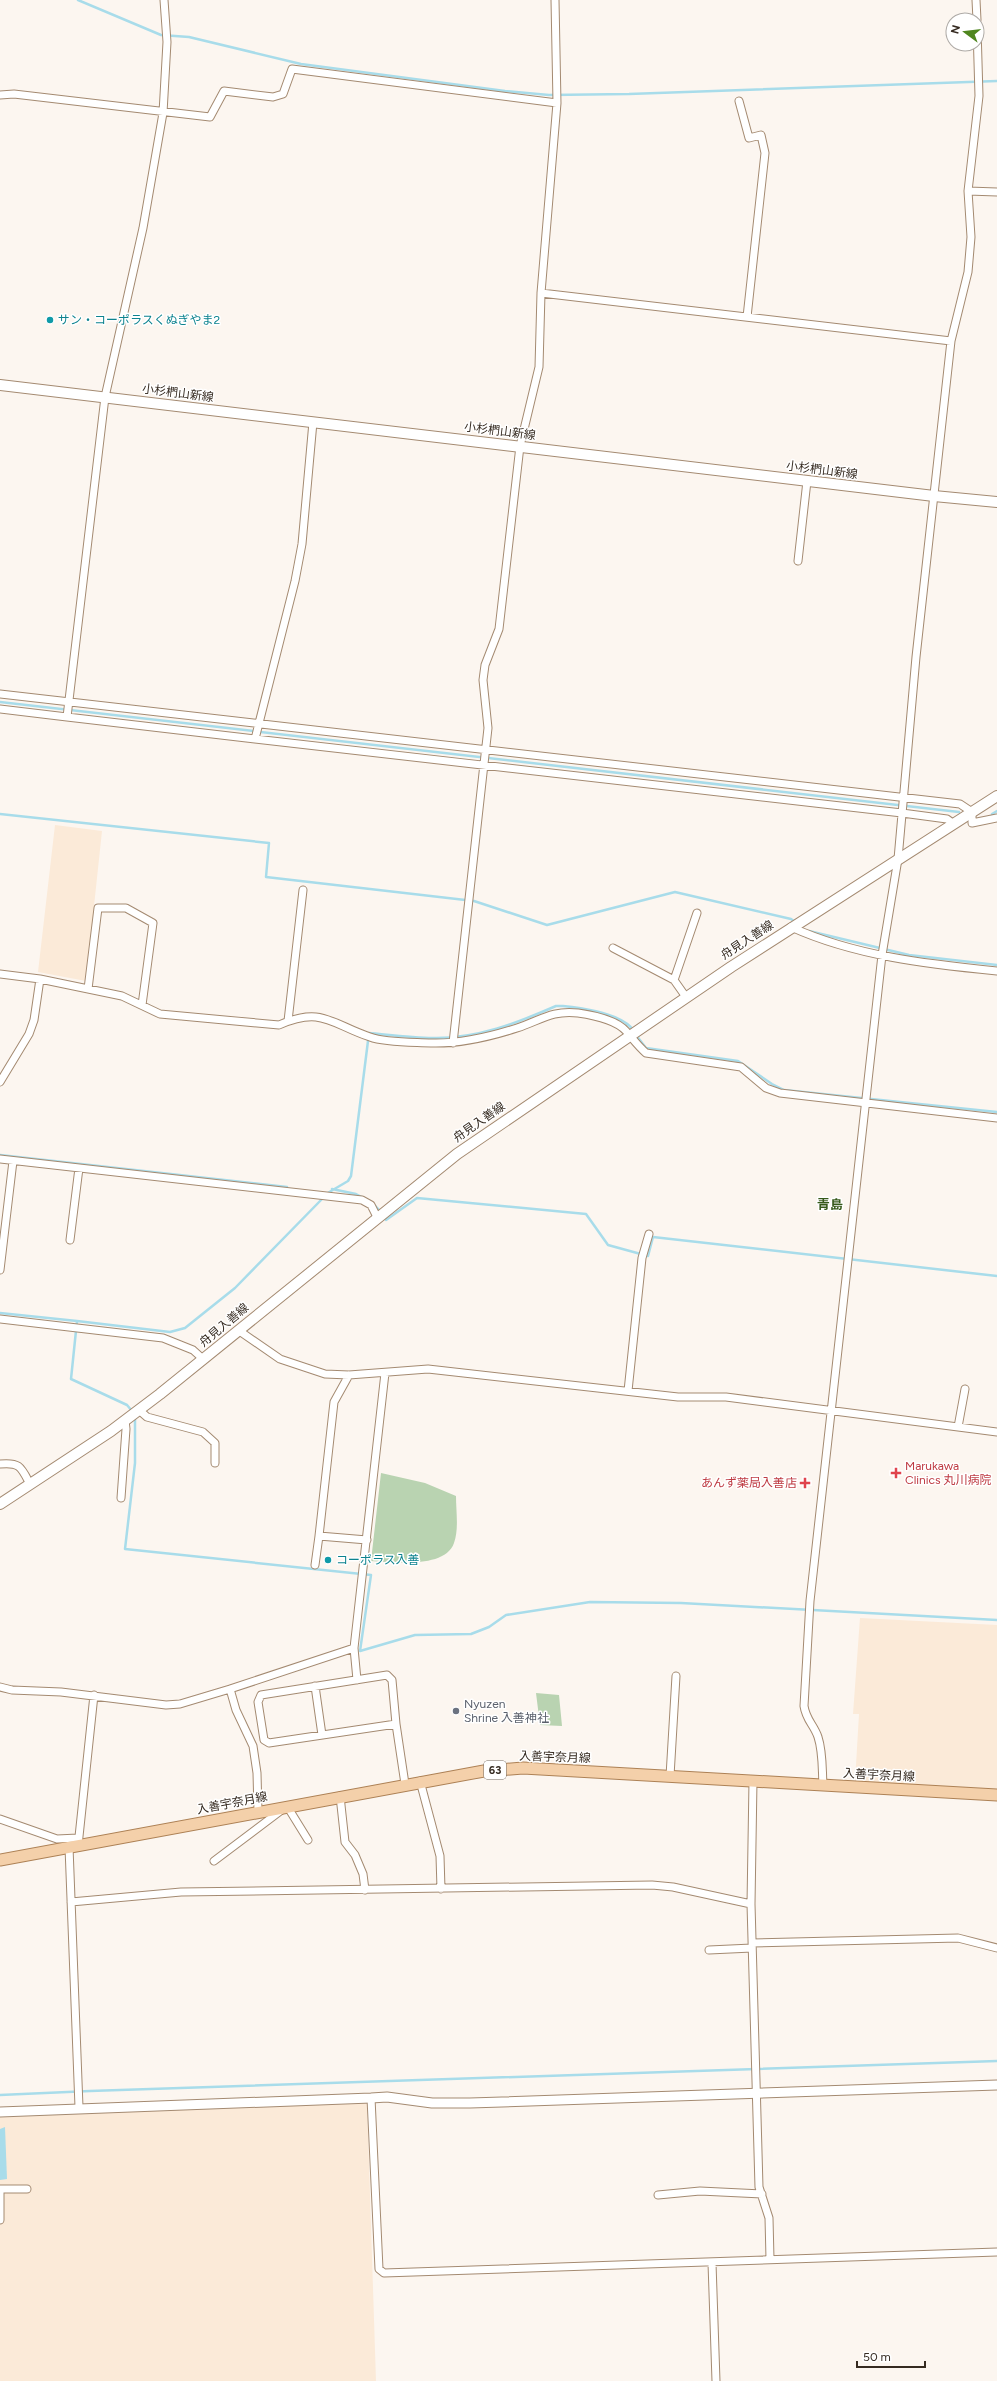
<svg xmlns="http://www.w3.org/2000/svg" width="997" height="2381" viewBox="0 0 997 2381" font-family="Figtree,'Noto Sans JP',sans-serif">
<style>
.industrial{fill:#fbead8}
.green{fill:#b9d3b1}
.water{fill:#a8dcea}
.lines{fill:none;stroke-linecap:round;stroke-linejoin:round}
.stream{stroke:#a8dcea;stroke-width:2.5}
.minor-casing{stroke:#a48a71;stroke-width:9}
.tertiary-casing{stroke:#a48a71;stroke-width:11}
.secondary-casing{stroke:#a48a71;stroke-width:12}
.primary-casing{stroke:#ad8155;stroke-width:13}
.minor{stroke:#fff;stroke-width:7}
.tertiary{stroke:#fff;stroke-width:9}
.secondary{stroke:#fff;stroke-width:10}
.primary{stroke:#f4d0aa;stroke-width:11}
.culture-dot{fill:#0f9aa8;stroke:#fff;stroke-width:1.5}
.health-dot{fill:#e0444e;stroke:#fff;stroke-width:1.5}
.worship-dot{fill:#6b7280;stroke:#fff;stroke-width:1.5}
.labels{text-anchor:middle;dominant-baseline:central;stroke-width:3;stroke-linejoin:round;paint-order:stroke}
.shield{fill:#fff;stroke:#726a63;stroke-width:1}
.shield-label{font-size:11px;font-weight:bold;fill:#352a20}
.culture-label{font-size:12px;fill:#0d838f;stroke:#fff;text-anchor:start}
.street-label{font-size:12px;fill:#352a20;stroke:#fff}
.health-label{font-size:12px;fill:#be3a42;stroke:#fff;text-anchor:start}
.worship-label{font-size:12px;fill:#5b616d;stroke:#fff;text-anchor:start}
.neighbourhood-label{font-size:13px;font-weight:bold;fill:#36591a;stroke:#fff}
</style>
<rect width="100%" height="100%" fill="#fcf6f0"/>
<path class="industrial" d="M 55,825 L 102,831 L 86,981 L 38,972 Z
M 860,1618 L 997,1625 L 997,1789 L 855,1782 L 859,1714 L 853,1714 Z
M 367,2102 L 376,2381 L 0,2381 L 0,2117 Z"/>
<path class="green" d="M 381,1473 L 425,1483 L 456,1496 C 456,1511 459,1529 454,1543 C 445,1569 393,1562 371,1561 Z
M 536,1693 L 559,1695 L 562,1726 L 540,1725 Z"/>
<path class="water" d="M 5,2127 L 7,2179 L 0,2180 L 0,2129 Z"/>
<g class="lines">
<path class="stream" d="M 78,0 L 161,35 L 189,37 L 301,64 L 505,91 L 549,95 L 629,94 L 997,81
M 0,702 L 959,812
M 0,814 L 269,843 L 266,877 L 474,901 L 547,925 L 675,892 L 791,919 L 795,922
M 992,814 L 997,811
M 809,931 L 909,955 L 997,965
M 636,1035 L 646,1048 L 738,1061 L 772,1084 L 784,1090 L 997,1112
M 0,1155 L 287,1187
M 332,1189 L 356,1194 L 369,1201
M 326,1194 L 348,1181 L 351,1176 L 369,1033 C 390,1035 412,1038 433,1038 C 477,1039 517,1023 556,1006 L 563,1006 C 582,1008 623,1014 634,1031
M 373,1204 L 381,1212
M 384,1216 L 386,1220 L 417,1198 L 586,1214 L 608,1245 L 648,1256 L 653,1237 L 997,1276
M 0,1313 L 77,1321 L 71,1379 L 127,1405 L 132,1411
M 77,1321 L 170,1332 L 185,1328 L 235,1288 L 323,1198
M 135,1417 L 135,1463 L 125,1549 L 371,1575 L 360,1651 L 415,1635 L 471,1634 L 489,1627 L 506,1615 L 590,1602 L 681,1603 L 997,1620
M 0,2095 L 90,2091 L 997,2061"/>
<g class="minor-casing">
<path id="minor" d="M 164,0 L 167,42 L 163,113 L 143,228 L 105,397 L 67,717 L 255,739
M 976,0 L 977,20
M 0,95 L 14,94 L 210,117 L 224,91 L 273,97 L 283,94 L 292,69 L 557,103
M 739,101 L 749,138 L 761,135 L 765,153 L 747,317
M 968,191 L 997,192
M 541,293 L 951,341
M 313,422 L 302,544 L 295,581 L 255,739 L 902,813 L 947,819 L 954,824
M 798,561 L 807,481
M 0,694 L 960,804 L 972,812 L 972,823 L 997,818
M 0,709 L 67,717
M 791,927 C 855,956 927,964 997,971
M 613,948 L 674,980
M 0,974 L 40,979 L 122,996 L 160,1014 L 279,1025 C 322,1006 331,1024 370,1037 C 386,1043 414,1042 431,1043 C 461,1044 489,1037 517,1028 C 541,1020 552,1010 578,1013 C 592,1015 616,1020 626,1031 C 633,1039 638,1046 646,1053 L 741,1067 L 766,1088 L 780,1093 L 997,1118
M 88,989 L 98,908 L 126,908 L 153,923 L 142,1005
M 686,997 L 674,980 L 697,913
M 288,1021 L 303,890
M 453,1043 L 488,728 L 483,680 L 485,665 L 499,629 L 520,446 L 539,367 L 541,293 L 557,103 L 555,0
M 0,1082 L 29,1034 L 34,1020 L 40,979
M 0,1159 L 362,1200 L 371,1205 L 377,1217
M 70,1240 L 79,1168
M 0,1270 L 13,1161
M 0,1319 L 163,1338 L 193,1350 L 203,1359
M 238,1330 L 280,1359 L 325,1374 L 349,1375 L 428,1369 L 678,1397 L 726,1397 L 997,1432
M 349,1375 L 334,1402 L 319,1536 L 367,1540
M 628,1391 L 642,1258 L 649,1234
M 139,1410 L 147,1417 L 203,1432 L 215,1443 L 215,1463
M 958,1427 L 965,1389
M 0,1464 C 20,1462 21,1467 30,1484
M 121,1498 L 126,1429 L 125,1420
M 315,1565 L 319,1536
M 354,1648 L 357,1680
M 315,1686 L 322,1735
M 0,1687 L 12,1690 L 61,1692 L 166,1705 L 180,1704 L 230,1689
M 396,1724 L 392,1680 L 387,1675 L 261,1695 L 258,1702 L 264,1740 L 269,1743 L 396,1724 L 405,1784
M 670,1776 L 676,1676
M 420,1781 L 440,1856 L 441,1889
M 753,1781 L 751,1904 L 759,2187 L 769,2218 L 770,2259
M 823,1785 C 822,1769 823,1752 818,1737 C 814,1725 806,1720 804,1706 L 810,1601 L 882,955 L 898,859 L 916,657 L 951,341 L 968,272 L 971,237 L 968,191 L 979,96 L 977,28
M 340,1796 L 345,1842 L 355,1855 L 363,1874 L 365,1890
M 258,1811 L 257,1773 L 253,1746 L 236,1710 L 230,1689 L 354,1648 L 385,1373
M 0,1819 L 57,1839 L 78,1838
M 78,1846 L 94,1695
M 69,1847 L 79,2107
M 214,1861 L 287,1806 L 308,1840
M 71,1902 L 181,1892 L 652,1885 L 673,1887 L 751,1904
M 752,1943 L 958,1938 L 997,1948
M 709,1950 L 752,1948
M 371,2098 L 379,2269 L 384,2273 L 997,2252
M 0,2189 L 27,2189
M 658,2195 L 700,2191 L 762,2194
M 0,2220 L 0,2189
M 712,2263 L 716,2381"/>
</g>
<g class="tertiary-casing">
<path id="tertiary" d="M 0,2112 L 371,2098 L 387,2097 L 432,2103 L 470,2103 L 997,2085"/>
</g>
<g class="secondary-casing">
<path id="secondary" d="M 0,385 L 934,496 L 997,502
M 0,1504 L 111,1431 L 160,1394 L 457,1154 L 731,967 L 997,796"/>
</g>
<g class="primary-casing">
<path id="primary" d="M 0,1860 L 484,1771 L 523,1768 L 997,1795"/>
</g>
<use href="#minor" class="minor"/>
<use href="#tertiary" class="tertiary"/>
<use href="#secondary" class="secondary"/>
<use href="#primary" class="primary"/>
</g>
<g class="culture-dot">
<circle cx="50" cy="320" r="4"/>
<circle cx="328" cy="1560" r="4"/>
</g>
<g class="health-dot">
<path d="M894 1467h4v4h4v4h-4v4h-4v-4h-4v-4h4z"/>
<path d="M803 1477h4v4h4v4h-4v4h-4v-4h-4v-4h4z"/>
</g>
<circle class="worship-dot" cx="456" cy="1711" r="4"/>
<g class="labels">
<rect class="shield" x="484" y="1761" width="22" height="18" rx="3"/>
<g class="shield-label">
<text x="495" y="1770">63</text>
</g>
<g class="culture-label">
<text x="58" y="320">サン・コーポラスくぬぎやま2</text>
<text x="336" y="1560">コーポラス入善</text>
</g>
<g class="street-label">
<text transform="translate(178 393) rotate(7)">小杉椚山新線</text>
<text transform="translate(500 431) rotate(7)">小杉椚山新線</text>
<text transform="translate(822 470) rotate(7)">小杉椚山新線</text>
<text transform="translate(747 940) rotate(-33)">舟見入善線</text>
<text transform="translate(479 1122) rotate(-35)">舟見入善線</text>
<text transform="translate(224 1325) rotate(-40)">舟見入善線</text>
<text transform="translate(555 1757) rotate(2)">入善宇奈月線</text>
<text transform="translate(879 1775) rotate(3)">入善宇奈月線</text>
<text transform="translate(232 1803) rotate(-11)">入善宇奈月線</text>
</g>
<g class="health-label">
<text x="905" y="1466">Marukawa<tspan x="905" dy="14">Clinics 丸川病院</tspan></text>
<text x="797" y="1483" text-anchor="end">あんず薬局入善店</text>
</g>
<g class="worship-label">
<text x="464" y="1704">Nyuzen<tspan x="464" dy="14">Shrine 入善神社</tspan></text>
</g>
<g class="neighbourhood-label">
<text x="830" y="1204">青島</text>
</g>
</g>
<g transform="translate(965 32) rotate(285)"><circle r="19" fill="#ffffff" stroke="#aeaaa6"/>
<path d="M0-3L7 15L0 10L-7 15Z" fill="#4f861f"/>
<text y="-6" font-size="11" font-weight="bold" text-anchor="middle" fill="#352a20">N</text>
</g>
<path d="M857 2361v6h68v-6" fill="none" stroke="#352a20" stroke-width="2"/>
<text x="863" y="2361" font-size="12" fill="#352a20" stroke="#ffffff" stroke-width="3" paint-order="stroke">50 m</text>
</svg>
